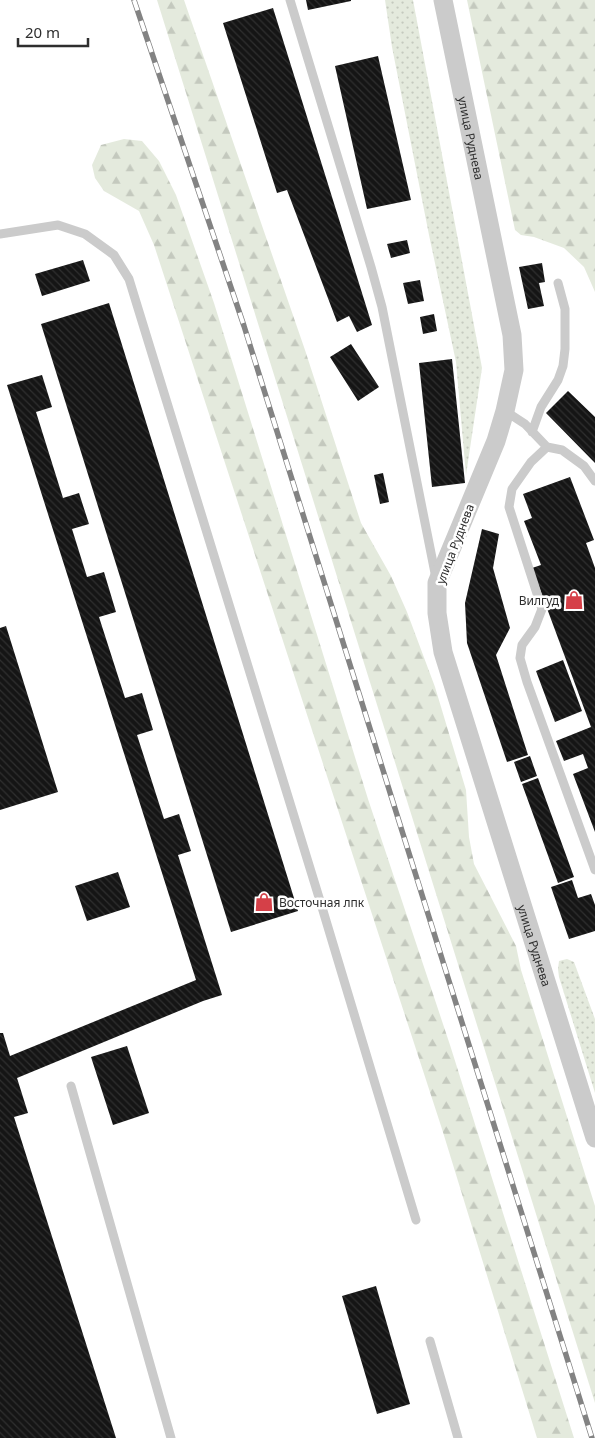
<svg xmlns="http://www.w3.org/2000/svg" width="595" height="1438" viewBox="0 0 595 1438" font-family="'Noto Sans',sans-serif">
<style>
.grass{fill:url(#grass-dots)}
.forest{fill:url(#forest-firs)}
.building{fill:url(#building-back-hatch)}
.lines{fill:none;stroke-linecap:round;stroke-linejoin:round}
.lane{stroke:#cbcbcb;stroke-width:9}
.street{stroke:#cbcbcb;stroke-width:19}
.rail-casing{stroke:#838383;stroke-width:5.5}
.rail{stroke:#fff;stroke-width:4;stroke-dasharray:11;stroke-linecap:butt}
.labels{text-anchor:middle;dominant-baseline:central;stroke-width:5;stroke-linejoin:round;paint-order:stroke}
.street-label{font-size:12px;fill:#2e2e2e;stroke:#fff}
.poi-label{font-size:12px;fill:#2e2e2e;stroke:#fff;text-anchor:end}
</style>
<defs>
<pattern id="grass-dots" width="8" height="8" patternUnits="userSpaceOnUse" patternTransform="scale(1.25)"><rect width="8" height="8" fill="#e4eadd"/><path d="M2 2h.1M6 6h.1" fill="none" stroke="#c4c9be" stroke-width="1.8" stroke-linecap="round"/></pattern>
<pattern id="forest-firs" width="22" height="20" patternUnits="userSpaceOnUse" patternTransform="scale(1.25)"><rect width="22" height="20" fill="#e4eadd"/><path d="M5 1l3.5 6h-7zM16 11l3.5 6h-7z" fill="#c4c9be"/></pattern>
<pattern id="building-back-hatch" width="6" height="6" patternUnits="userSpaceOnUse" patternTransform="scale(1.25)"><rect width="6" height="6" fill="#151515"/><path d="M-1 5l2 2M0 0l6 6M5-1l2 2" fill="none" stroke="#2f2f2f"/></pattern>
</defs>
<rect width="100%" height="100%" fill="#fff"/>
<path class="grass" d="M 385,0 L 413,0 L 482,368 L 466,475 L 456,362 L 429,235 L 392,47 Z
M 567,959 L 574,962 L 595,1019 L 595,1093 L 559,977 L 558,969 L 559,961 Z"/>
<path class="forest" d="M 157,0 L 184,0 L 305,350 L 361,523 L 391,576 L 407,612 L 435,687 L 466,790 L 469,837 L 474,864 L 516,946 L 521,970 L 595,1206 L 595,1403 Z
M 467,0 L 595,0 L 595,292 L 584,267 L 564,248 L 534,237 L 521,235 L 515,230 Z
M 124,139 L 142,141 L 159,161 L 176,195 L 214,303 L 368,799 L 450,1045 L 574,1438 L 537,1438 L 442,1129 L 154,245 L 139,211 L 104,191 L 95,178 L 92,165 L 101,145 Z"/>
<path class="building" d="M 306,0 L 351,0 L 351,1 L 308,10 Z
M 273,8 L 372,325 L 357,332 L 349,316 L 337,322 L 287,190 L 277,193 L 223,23 Z
M 378,56 L 411,200 L 367,209 L 335,66 Z
M 407,240 L 410,253 L 391,258 L 387,244 Z
M 83,260 L 90,281 L 42,296 L 35,274 Z
M 542,263 L 545,282 L 539,283 L 544,306 L 528,309 L 519,267 Z
M 420,280 L 424,301 L 408,304 L 403,283 Z
M 109,303 L 298,911 L 231,932 L 41,324 Z
M 434,314 L 437,331 L 423,334 L 420,317 Z
M 351,344 L 379,387 L 358,401 L 330,357 Z
M 452,359 L 465,483 L 432,487 L 419,363 Z
M 42,375 L 52,407 L 36,412 L 63,498 L 79,493 L 89,524 L 72,529 L 87,577 L 104,572 L 116,612 L 99,617 L 125,698 L 142,693 L 153,730 L 137,735 L 164,819 L 179,814 L 191,851 L 178,855 L 222,995 L 203,1001 L 17,1078 L 28,1113 L 14,1117 L 116,1438 L 0,1438 L 0,1033 L 3,1033 L 10,1056 L 196,980 L 7,385 Z
M 568,391 L 595,417 L 595,463 L 546,413 Z
M 383,473 L 389,502 L 380,504 L 374,475 Z
M 570,477 L 594,540 L 586,543 L 595,568 L 595,832 L 573,774 L 588,768 L 583,754 L 564,761 L 556,741 L 591,727 L 532,568 L 541,565 L 524,521 L 532,518 L 523,494 Z
M 482,529 L 499,534 L 493,568 L 510,628 L 496,655 L 528,755 L 507,762 L 467,643 L 465,603 Z
M 6,626 L 58,792 L 0,810 L 0,628 Z
M 563,660 L 582,711 L 555,722 L 536,671 Z
M 530,756 L 537,776 L 521,782 L 514,762 Z
M 538,778 L 574,877 L 558,883 L 522,784 Z
M 118,872 L 130,907 L 87,921 L 75,886 Z
M 572,880 L 578,898 L 591,894 L 595,905 L 595,931 L 569,939 L 551,887 Z
M 127,1046 L 149,1113 L 113,1125 L 91,1057 Z
M 376,1286 L 410,1404 L 377,1414 L 342,1296 Z"/>
<g class="lines">
<path class="lane" d="M 290,0 L 371,267 L 382,307 L 436,578
M 0,234 L 58,225 L 85,234 L 114,255 L 129,279 L 321,904 L 416,1220
M 505,411 L 525,424 L 547,447 L 562,450 L 584,466 L 595,481
M 532,432 L 541,407 L 558,380 L 563,366 L 565,349 L 565,309 L 558,283
M 547,447 L 531,462 L 512,489 L 509,507 L 542,609 L 535,627 L 522,645 L 520,658 L 527,682 L 595,870
M 71,1086 L 171,1438
M 430,1341 L 458,1438"/>
<path class="street" id="s1" d="M 443,0 L 512,335 L 514,370 L 505,411 L 496,441 L 437,583 L 437,613 L 443,652 L 595,1138"/>
<g class="rail-casing">
<path id="rail" d="M 134,0 L 244,326 L 592,1438"/>
</g>
<use href="#rail" class="rail"/>
</g>
<defs>
<g id="shop-bare" transform="scale(1.5)"><path d="M-5-2.5h2.3a2.7 3.5 0 0 1 5.4 0H5L5.5 6h-11ZM-1.5-2.5h3a1.5 2.3 0 0 0-3 0Z" fill="#d54048" stroke="#fff" stroke-width="2.5" paint-order="stroke"/></g>
</defs>
<g fill-rule="evenodd">
<use href="#shop-bare" x="574" y="600"/>
<use href="#shop-bare" x="264" y="902"/>
</g>
<g class="labels">
<g class="street-label">
<text stroke="none"><textPath href="#s1" startOffset="141">улица Руднева</textPath></text>
<text transform="translate(455 544) rotate(-69)">улица Руднева</text>
<text stroke="none"><textPath href="#s1" startOffset="981">улица Руднева</textPath></text>
</g>
<g class="poi-label">
<text x="559" y="600">Вилгуд</text>
<text x="279" y="902" text-anchor="start">Восточная лпк</text>
</g>
</g>
<path d="M18 38v8h70v-8" fill="none" stroke="#2e2e2e" stroke-width="2.5"/>
<text x="25" y="38" font-size="15" fill="#2e2e2e" stroke="#ffffff" stroke-width="4" paint-order="stroke">20 m</text>
</svg>
